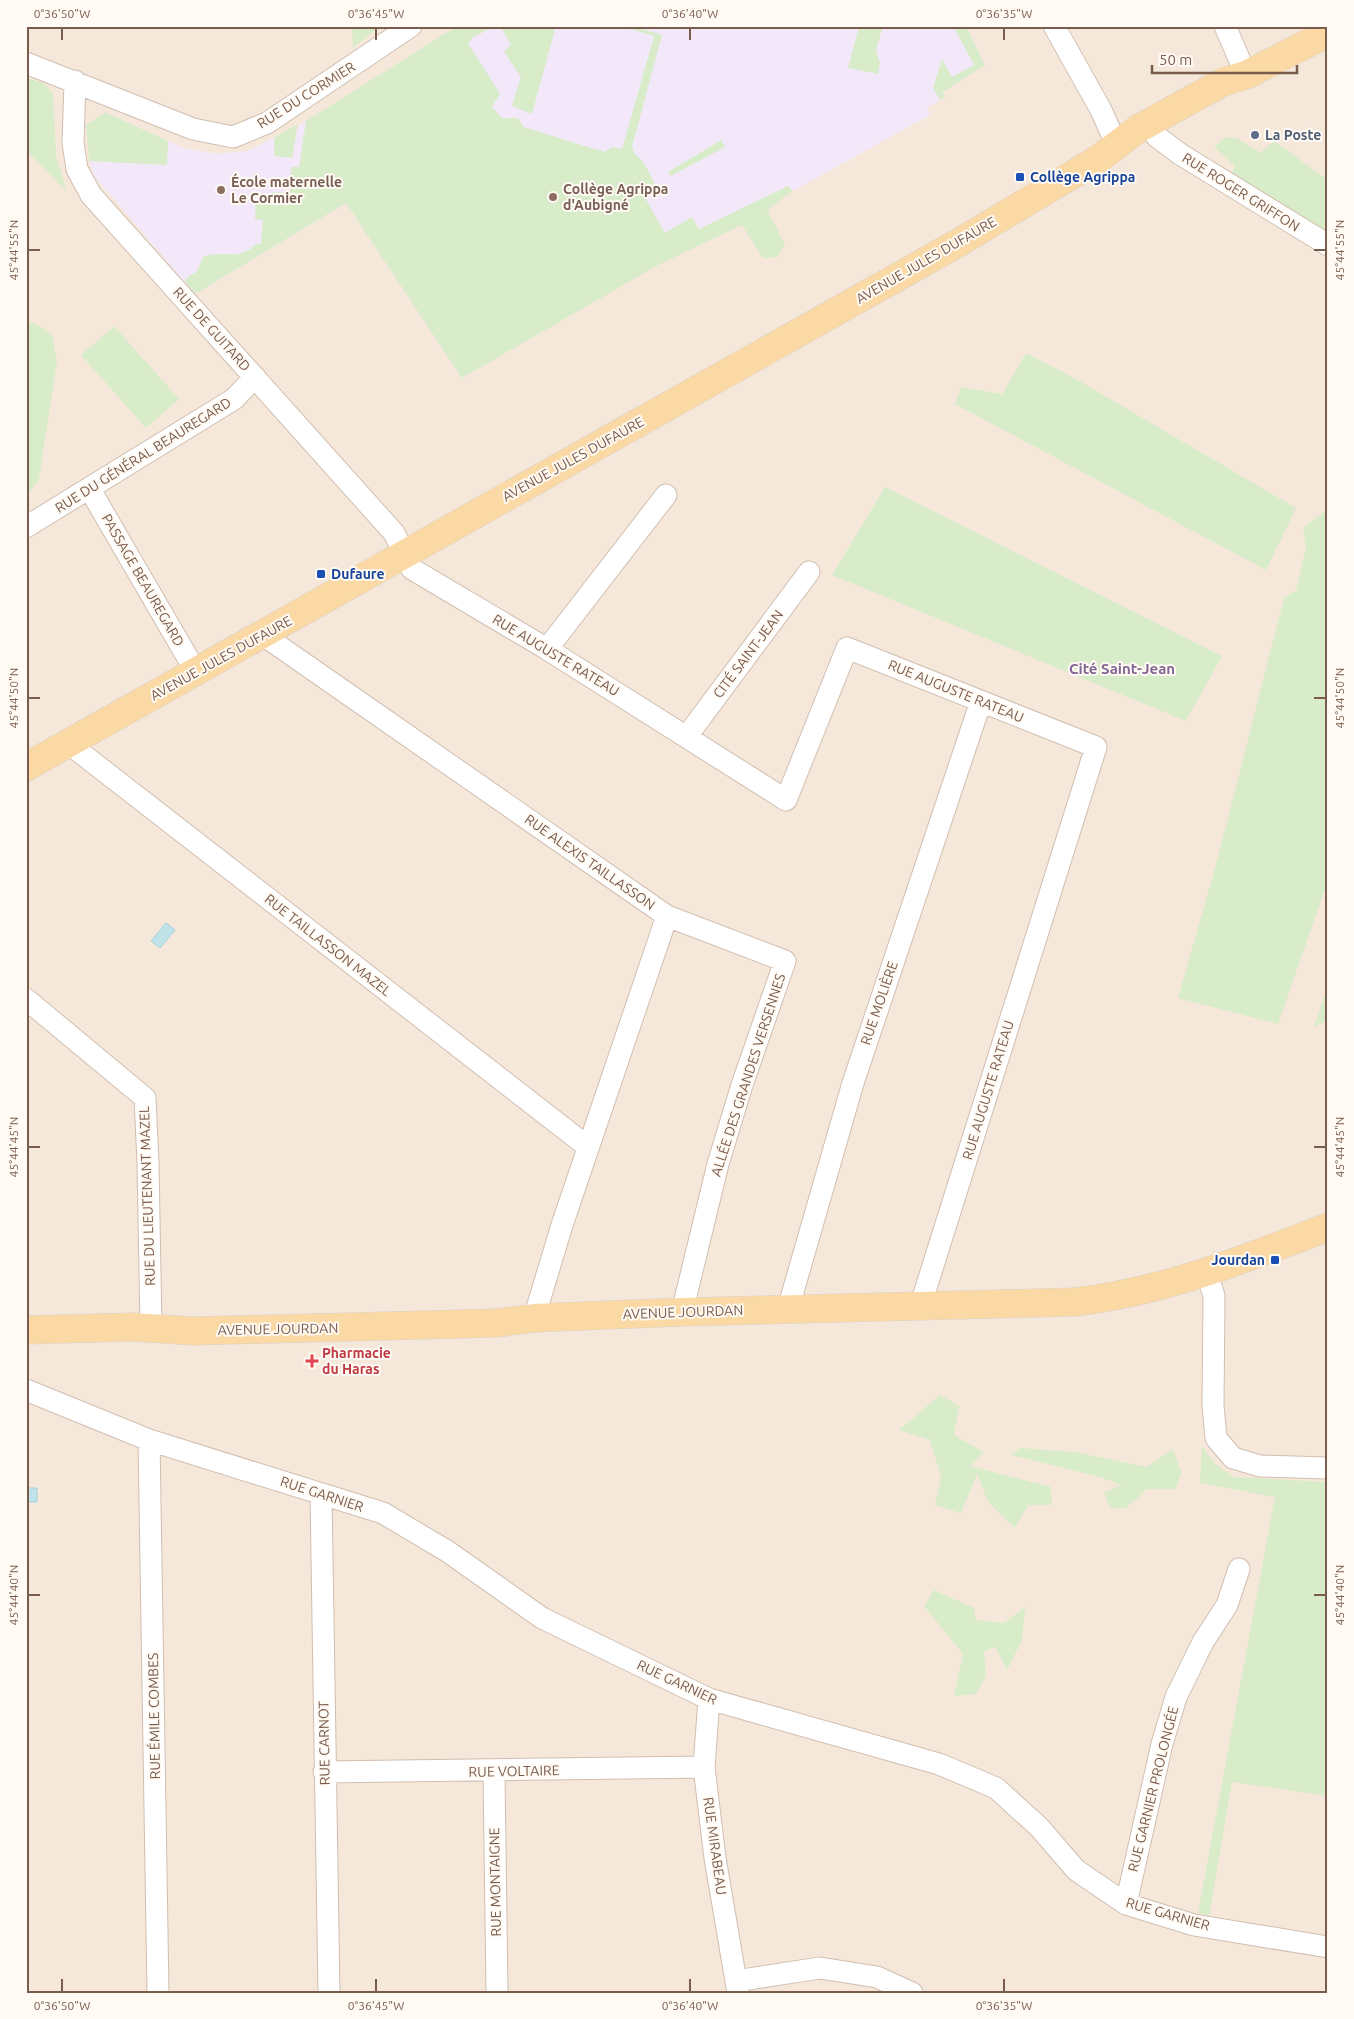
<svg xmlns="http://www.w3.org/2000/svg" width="1354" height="2019" viewBox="0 0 1354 2019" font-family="Ubuntu,sans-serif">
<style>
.residential{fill:#f5e8da}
.education{fill:#f3e8fa}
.green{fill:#d8ecc9}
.water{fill:#bfe3e8;stroke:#a5d3da}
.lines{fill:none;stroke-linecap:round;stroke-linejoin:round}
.minor-casing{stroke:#d1beb0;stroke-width:23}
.major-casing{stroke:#dad1cd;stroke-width:29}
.minor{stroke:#fff;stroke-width:21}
.major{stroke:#fbd9a5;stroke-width:28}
.ticks{fill:none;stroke:#7a5c4d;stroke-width:2}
.service-dot{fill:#5c6f8a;stroke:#fffaf3;stroke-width:2}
.transit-dot{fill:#1a4fb4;stroke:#fffaf3;stroke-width:2}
.education-dot{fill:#8d6e63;stroke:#fffaf3;stroke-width:2}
.health-dot{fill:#e0444e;stroke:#fffaf3;stroke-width:2}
.labels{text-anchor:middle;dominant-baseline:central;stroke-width:4;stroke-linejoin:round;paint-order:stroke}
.street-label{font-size:14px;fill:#7a5c4d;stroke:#fffaf3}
.service-label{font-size:14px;font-weight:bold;fill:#4e5e75;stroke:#fffaf3;text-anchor:start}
.transit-label{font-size:14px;font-weight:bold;fill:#164399;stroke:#fffaf3;text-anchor:start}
.education-label{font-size:14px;font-weight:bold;fill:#785e54;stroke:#fffaf3;text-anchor:start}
.health-label{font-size:14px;font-weight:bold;fill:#be3a42;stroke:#fffaf3;text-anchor:start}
.neighbourhood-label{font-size:15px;font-weight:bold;fill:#846695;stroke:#fffaf3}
.neatline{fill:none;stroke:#7a5c4d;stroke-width:2}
.ticks-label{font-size:12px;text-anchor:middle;fill:#7a5c4d}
</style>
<rect width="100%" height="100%" fill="#fdf6ec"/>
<path class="residential" d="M 26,26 L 1328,26 L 1328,1993 L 26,1993 Z"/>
<path class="education" d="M 457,26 L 973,26 L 968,30 L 985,65 L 943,92 L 945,97 L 927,108 L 930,115 L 793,191 L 787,186 L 462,378 L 346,203 L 195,294 L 94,176 L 89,161 L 86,125 L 105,112 L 184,148 L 217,154 L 248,151 L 309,120 Z"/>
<path class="green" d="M 352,26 L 380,26 L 353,48 Z
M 457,26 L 496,26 L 473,37 L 468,43 L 500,94 L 492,107 L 502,118 L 518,118 L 524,127 L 604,152 L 612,147 L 622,149 L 654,36 L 620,26 L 633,26 L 662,35 L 632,147 L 635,154 L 643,161 L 657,188 L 644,196 L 665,233 L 692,217 L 699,229 L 788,186 L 793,191 L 767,210 L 785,244 L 777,257 L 763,258 L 742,225 L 660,264 L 462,378 L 346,203 L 195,294 L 184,280 L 197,271 L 203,257 C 222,249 239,262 256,244 L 261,244 L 263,220 L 255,219 L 256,199 L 272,200 L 272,192 L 290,193 L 291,167 L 299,167 L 306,121 Z
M 500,26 L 556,26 L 532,114 L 512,106 L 521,77 L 504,52 L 511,45 Z
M 859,26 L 883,26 L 876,50 L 880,63 L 878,74 L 848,68 Z
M 953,26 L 973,26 L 968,30 L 985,65 L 943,92 L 945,97 L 940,100 L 933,88 L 942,59 L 952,77 L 974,65 Z
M 26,78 L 44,83 L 53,94 L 56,156 L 67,192 L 26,150 Z
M 105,112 L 168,141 L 167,165 L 89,161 L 86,125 Z
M 298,124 L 292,158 L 274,156 L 274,138 Z
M 1226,137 L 1237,138 L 1260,153 L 1274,141 L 1328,180 L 1328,240 L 1251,185 L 1234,179 L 1231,175 L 1235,166 L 1214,147 Z
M 721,140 L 725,147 L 671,176 L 668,172 Z
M 26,320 L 43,328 L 52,336 L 57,361 L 39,479 L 26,496 Z
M 114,326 L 179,399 L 146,428 L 81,355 Z
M 1026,353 L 1076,379 L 1296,508 L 1266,570 L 955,404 L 961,387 L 1002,394 Z
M 885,487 L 1222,656 L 1186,721 L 832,575 Z
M 1328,509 L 1328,890 L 1325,889 L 1278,1024 L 1178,998 L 1217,861 L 1284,598 L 1296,590 L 1306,548 L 1303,528 Z
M 1328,985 L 1328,1020 L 1314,1027 Z
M 940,1395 L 959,1406 L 954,1435 L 984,1452 L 970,1466 L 1051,1487 L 1052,1505 L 1028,1505 L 1015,1528 L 988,1502 L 977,1474 L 961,1513 L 935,1505 L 941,1477 L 930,1440 L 899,1430 Z
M 1202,1446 L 1214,1463 L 1233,1477 L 1328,1482 L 1328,1796 L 1232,1782 L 1209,1916 L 1198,1913 L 1275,1497 L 1200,1483 Z
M 1020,1448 L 1075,1452 L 1147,1467 L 1173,1449 L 1181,1472 L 1176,1489 L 1147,1489 L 1126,1508 L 1110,1508 L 1104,1493 L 1121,1485 L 1103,1478 L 1011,1455 Z
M 934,1590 L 974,1608 L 976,1620 L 1004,1623 L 1025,1607 L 1022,1640 L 1007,1670 L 995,1647 L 984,1651 L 986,1676 L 976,1694 L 954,1696 L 963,1654 L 924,1606 Z"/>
<path class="water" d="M 166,923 L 175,930 L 160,948 L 151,941 Z
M 26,1488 L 37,1488 L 37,1502 L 26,1502 Z"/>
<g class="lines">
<g class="minor-casing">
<path id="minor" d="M 1054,26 L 1101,110 L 1117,146
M 1225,26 L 1246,75
M 26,63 L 193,129 L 233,137 L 267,123 L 411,26
M 75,81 L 73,143 L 77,169 L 91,195 L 394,533 L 412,569 L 547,649 L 786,800 L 847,648 L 1096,747 L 920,1307
M 1156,136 L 1180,154 L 1328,245
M 89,488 L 196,672
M 26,527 L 234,399 L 255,377
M 263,635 L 667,916 L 785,961 L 742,1085 L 718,1164 L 682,1312
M 547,649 L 666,495
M 687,736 L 809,572
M 68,743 L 588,1147
M 26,999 L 145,1098 L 148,1162 L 151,1328
M 1207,1273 L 1214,1296 L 1213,1406 L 1216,1438 L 1233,1458 L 1260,1466 L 1328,1468
M 788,1309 L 853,1083 L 981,701
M 534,1318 L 562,1225 L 667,916
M 26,1390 L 149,1440 L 383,1513 L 447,1551 L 542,1618 L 709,1699 L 939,1764 L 996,1788 L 1039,1827 L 1076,1870 L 1126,1904 L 1194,1925 L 1328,1947
M 149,1440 L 158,1993
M 321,1494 L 329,1993
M 709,1699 L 704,1767 L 715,1858 L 738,1993
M 324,1772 L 704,1767
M 494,1772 L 497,1993
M 1126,1904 L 1162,1744 L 1176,1697 L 1203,1642 L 1227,1605 L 1239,1569
M 736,1981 L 820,1968 L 877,1977 L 912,1993"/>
</g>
<g class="major-casing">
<path id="major" d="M 26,767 L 958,243 L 1097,160 L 1138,129 L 1223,82 L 1246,75 L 1328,33
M 26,1330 L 132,1327 L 193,1331 L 497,1323 L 534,1318 L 682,1312 L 1074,1302 C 1163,1292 1245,1259 1328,1227"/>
</g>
<use href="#minor" class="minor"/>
<use href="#major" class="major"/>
</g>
<path class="ticks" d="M 62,28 L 62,40M 376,28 L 376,40M 690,28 L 690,40M 1004,28 L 1004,40M 28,250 L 40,250M 1314,250 L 1326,250M 28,698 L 40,698M 1314,698 L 1326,698M 28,1147 L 40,1147M 1314,1147 L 1326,1147M 28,1595 L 40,1595M 1314,1595 L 1326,1595M 62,1979 L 62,1992M 376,1979 L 376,1992M 690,1979 L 690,1992M 1004,1979 L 1004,1992"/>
<circle class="service-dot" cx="1255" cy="135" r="5"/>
<g class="transit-dot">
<rect x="1015" y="172" width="10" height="10" rx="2.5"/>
<rect x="316" y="569" width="10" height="10" rx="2.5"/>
<rect x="1270" y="1255" width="10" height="10" rx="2.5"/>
</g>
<g class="education-dot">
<circle cx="221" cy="190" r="5"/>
<circle cx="553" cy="197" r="5"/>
</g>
<path class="health-dot" d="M309.5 1353.5h5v5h5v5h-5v5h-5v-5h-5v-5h5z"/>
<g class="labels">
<g class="street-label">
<text transform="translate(306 95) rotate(-32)">RUE DU CORMIER</text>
<text transform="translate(1241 192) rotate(32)">RUE ROGER GRIFFON</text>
<text transform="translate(926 260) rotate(-30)">AVENUE JULES DUFAURE</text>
<text transform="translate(212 329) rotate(48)">RUE DE GUITARD</text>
<text transform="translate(143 455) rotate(-32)">RUE DU GÉNÉRAL BEAUREGARD</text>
<text transform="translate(573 459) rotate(-29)">AVENUE JULES DUFAURE</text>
<text transform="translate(143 580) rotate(60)">PASSAGE BEAUREGARD</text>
<text transform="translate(748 654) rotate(-53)">CITÉ SAINT-JEAN</text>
<text transform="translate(556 655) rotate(31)">RUE AUGUSTE RATEAU</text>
<text transform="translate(221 658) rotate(-29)">AVENUE JULES DUFAURE</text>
<text transform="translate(956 691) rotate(22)">RUE AUGUSTE RATEAU</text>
<text transform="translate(590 862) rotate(35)">RUE ALEXIS TAILLASSON</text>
<text transform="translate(328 945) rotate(38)">RUE TAILLASSON MAZEL</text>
<text transform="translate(879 1003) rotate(-71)">RUE MOLIÈRE</text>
<text transform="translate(748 1075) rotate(-72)">ALLÉE DES GRANDES VERSENNES</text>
<text transform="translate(988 1090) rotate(-73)">RUE AUGUSTE RATEAU</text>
<text transform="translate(147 1196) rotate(-92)">RUE DU LIEUTENANT MAZEL</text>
<text transform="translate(683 1312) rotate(-2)">AVENUE JOURDAN</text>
<text transform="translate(278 1329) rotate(-1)">AVENUE JOURDAN</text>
<text transform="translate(322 1494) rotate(18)">RUE GARNIER</text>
<text transform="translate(677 1682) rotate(25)">RUE GARNIER</text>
<text transform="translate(154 1716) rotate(-91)">RUE ÉMILE COMBES</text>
<text transform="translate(324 1743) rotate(-91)">RUE CARNOT</text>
<text transform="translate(514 1771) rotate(-1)">RUE VOLTAIRE</text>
<text transform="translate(1153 1789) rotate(-76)">RUE GARNIER PROLONGÉE</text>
<text transform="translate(715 1846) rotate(82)">RUE MIRABEAU</text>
<text transform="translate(495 1882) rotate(-91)">RUE MONTAIGNE</text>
<text transform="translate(1168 1914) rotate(16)">RUE GARNIER</text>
</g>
<g class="service-label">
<text x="1265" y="135">La Poste</text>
</g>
<g class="transit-label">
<text x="1030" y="177">Collège Agrippa</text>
<text x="331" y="574">Dufaure</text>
<text x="1265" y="1260" text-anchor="end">Jourdan</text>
</g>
<g class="education-label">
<text x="231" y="182">École maternelle<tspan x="231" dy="16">Le Cormier</tspan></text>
<text x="563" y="189">Collège Agrippa<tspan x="563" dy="16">d'Aubigné</tspan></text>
</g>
<g class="health-label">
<text x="322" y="1353">Pharmacie<tspan x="322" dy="16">du Haras</tspan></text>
</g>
<g class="neighbourhood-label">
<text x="1122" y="668">Cité Saint-Jean</text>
</g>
</g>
<rect width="1354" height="2019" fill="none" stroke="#fffaf3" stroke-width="55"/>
<path d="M1152 65v8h145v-8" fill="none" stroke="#7a5c4d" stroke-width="2.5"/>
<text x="1159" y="65" font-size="15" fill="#7a5c4d" stroke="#fffaf3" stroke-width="4" paint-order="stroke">50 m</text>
<rect x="28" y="28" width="1298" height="1964" class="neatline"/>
<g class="ticks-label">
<text x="62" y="18">0°36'50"W</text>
<text x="376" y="18">0°36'45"W</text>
<text x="690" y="18">0°36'40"W</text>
<text x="1004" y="18">0°36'35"W</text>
<text transform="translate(14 250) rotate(-90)" y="4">45°44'55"N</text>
<text transform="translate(1340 250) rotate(-90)" y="4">45°44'55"N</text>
<text transform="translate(14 698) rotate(-90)" y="4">45°44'50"N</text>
<text transform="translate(1340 698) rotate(-90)" y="4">45°44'50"N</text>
<text transform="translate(14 1147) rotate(-90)" y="4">45°44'45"N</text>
<text transform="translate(1340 1147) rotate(-90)" y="4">45°44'45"N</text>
<text transform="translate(14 1595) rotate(-90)" y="4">45°44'40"N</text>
<text transform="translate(1340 1595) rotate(-90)" y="4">45°44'40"N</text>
<text x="62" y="2010">0°36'50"W</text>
<text x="376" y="2010">0°36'45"W</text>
<text x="690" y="2010">0°36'40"W</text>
<text x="1004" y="2010">0°36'35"W</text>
</g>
</svg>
